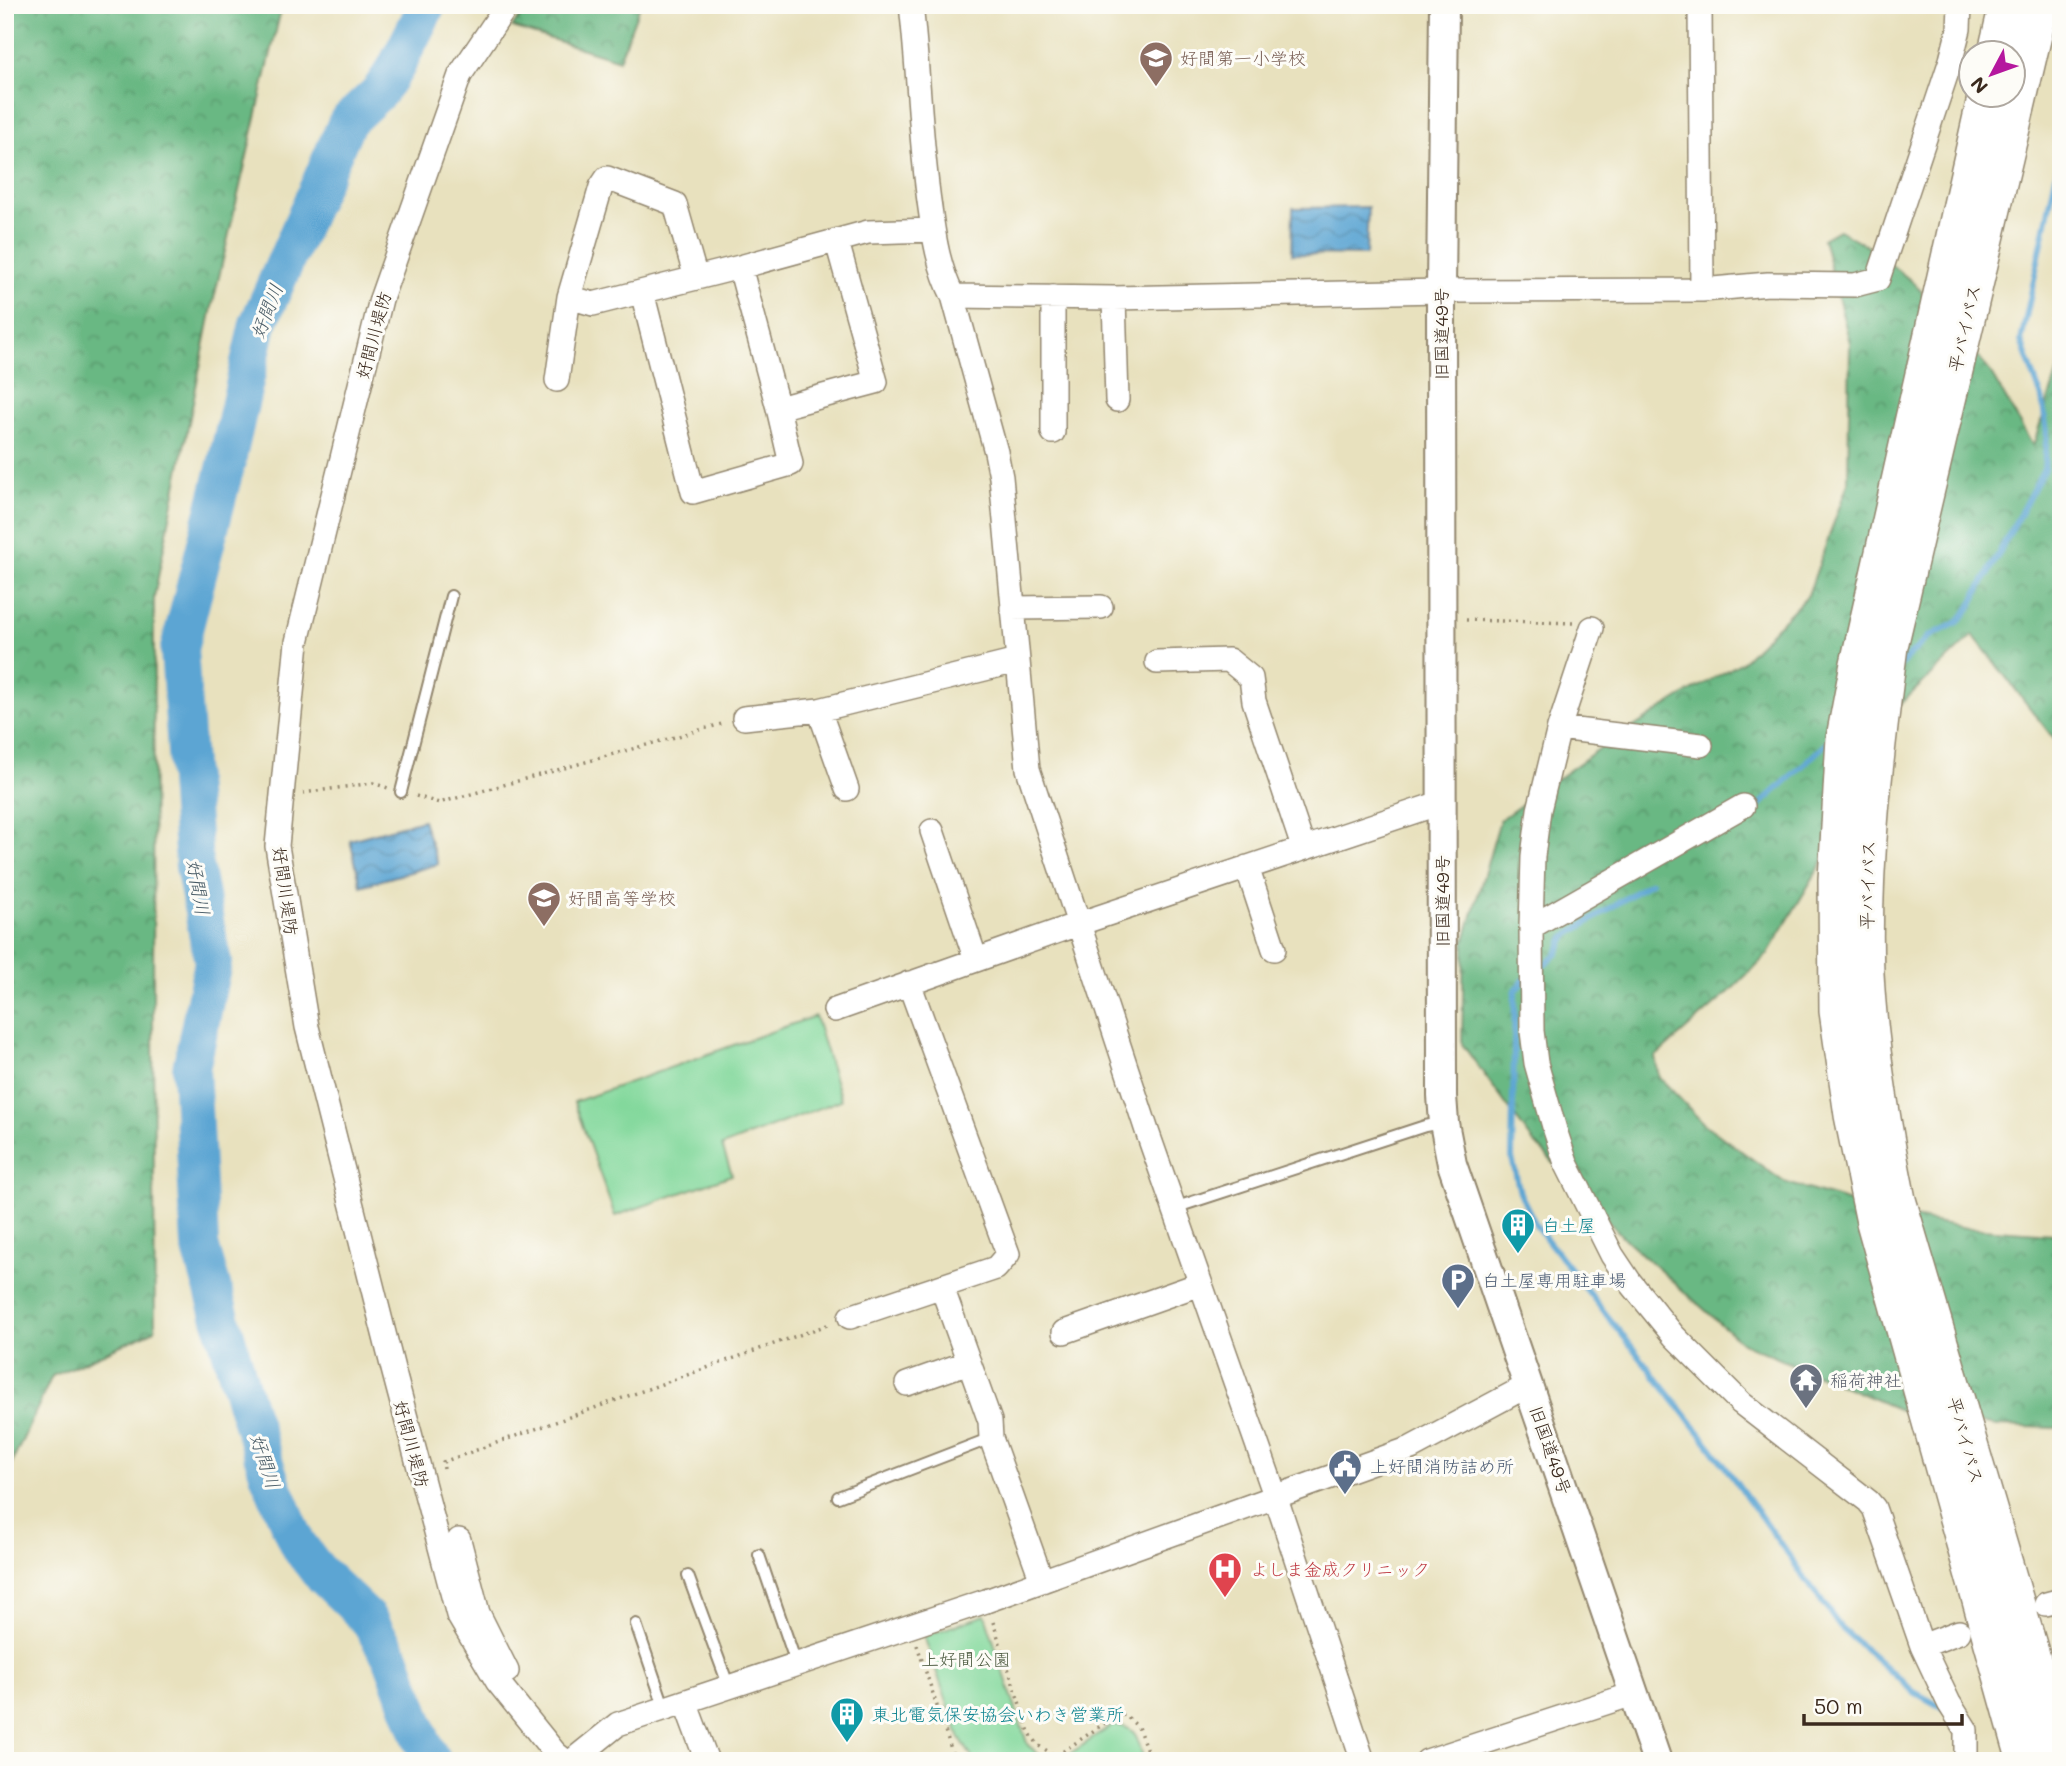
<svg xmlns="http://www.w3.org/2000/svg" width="2066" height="1766" viewBox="0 0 2066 1766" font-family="Mali,'Klee One',sans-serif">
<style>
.forest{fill:url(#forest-crowns);stroke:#527150;stroke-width:2}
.green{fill:#82d89b;stroke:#5e815c;stroke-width:2}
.water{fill:url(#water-waves);stroke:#4b6878;stroke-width:2}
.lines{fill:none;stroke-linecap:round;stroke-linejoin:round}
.stream{stroke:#5ba5d3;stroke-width:6}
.river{stroke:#5ba5d3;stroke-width:38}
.service-casing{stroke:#92866e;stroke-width:14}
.minor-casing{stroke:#92866e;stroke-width:26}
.tertiary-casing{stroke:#92866e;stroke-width:32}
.trunk-casing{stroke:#92866e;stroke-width:40}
.path{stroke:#92866e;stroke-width:3.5;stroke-dasharray:2 5;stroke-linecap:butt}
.service{stroke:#fff;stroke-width:10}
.minor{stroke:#fff;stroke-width:23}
.tertiary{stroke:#fff;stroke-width:28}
.trunk{stroke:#fff;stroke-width:37}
.labels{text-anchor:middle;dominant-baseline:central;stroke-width:6;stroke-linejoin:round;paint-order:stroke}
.education-label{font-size:18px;fill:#785e54;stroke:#fdfcf7;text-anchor:start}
.street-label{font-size:18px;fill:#3b2a1e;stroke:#fdfcf7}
.culture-label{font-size:18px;fill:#0d838f;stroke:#fdfcf7;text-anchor:start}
.service-label{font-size:18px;fill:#4e5e75;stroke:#fdfcf7;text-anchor:start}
.worship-label{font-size:18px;fill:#5b616d;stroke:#fdfcf7;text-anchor:start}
.health-label{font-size:18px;fill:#be3a42;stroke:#fdfcf7;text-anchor:start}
.park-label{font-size:18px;fill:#505e44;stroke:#fdfcf7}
.water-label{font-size:19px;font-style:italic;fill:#485b66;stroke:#fdfcf7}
</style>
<defs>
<pattern id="forest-crowns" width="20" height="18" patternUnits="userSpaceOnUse" patternTransform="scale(1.75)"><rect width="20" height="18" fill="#69b883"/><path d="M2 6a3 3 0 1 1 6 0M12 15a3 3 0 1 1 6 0" fill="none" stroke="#58966b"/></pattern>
<pattern id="water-waves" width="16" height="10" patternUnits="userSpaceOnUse" patternTransform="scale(1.75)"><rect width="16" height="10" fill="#5ba5d3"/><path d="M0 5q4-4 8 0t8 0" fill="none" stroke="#4c87ab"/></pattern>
</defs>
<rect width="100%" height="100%" fill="#fdfcf7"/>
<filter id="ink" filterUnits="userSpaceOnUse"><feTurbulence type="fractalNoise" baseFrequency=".0143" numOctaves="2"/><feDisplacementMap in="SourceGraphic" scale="14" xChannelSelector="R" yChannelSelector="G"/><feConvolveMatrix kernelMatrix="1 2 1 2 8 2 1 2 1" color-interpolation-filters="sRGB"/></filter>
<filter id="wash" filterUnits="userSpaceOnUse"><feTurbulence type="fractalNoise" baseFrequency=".00686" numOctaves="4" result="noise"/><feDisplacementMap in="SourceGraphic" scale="28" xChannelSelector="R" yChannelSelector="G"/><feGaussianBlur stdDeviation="1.57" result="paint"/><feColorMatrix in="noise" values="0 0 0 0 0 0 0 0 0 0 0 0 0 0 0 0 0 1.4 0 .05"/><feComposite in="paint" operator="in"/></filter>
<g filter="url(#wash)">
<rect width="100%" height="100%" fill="#e8e1be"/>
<path class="forest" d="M 5,5 L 282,5 L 212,307 L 154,597 L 153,1021 L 155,1330 L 52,1376 L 5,1478 Z
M 530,5 L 640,5 L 619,60 L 512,27 Z
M 1839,230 L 1866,245 L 1914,283 L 1989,370 L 2033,446 L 2061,362 L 2061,729 L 2054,739 L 1973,635 L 1890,714 L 1844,826 L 1767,955 L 1728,993 L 1655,1057 L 1659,1077 L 1704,1124 L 1784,1182 L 1886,1213 L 1967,1228 L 2053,1234 L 2061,1238 L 2061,1426 L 2055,1428 L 1997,1426 L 1900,1410 L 1742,1343 L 1627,1241 L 1532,1140 L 1462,1044 L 1464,943 L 1500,820 L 1596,751 L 1679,698 L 1742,662 L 1808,595 L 1848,483 L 1850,343 L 1823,239 Z"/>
<path class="green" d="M 815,1016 L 841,1100 L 722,1146 L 732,1175 L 615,1216 L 574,1102 Z
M 985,1615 L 1027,1743 L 1041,1758 L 1057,1761 L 974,1761 L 959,1736 L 924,1636 Z
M 1113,1725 C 1139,1727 1137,1738 1144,1761 L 1059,1761 Z"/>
<path class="water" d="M 1368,207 L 1366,255 L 1292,254 L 1293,208 Z
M 423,820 L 438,864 L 361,886 L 350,840 Z"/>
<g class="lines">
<path class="stream" d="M 1900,665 L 1928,637 L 1958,622 L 1969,609 L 2044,469 L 2047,432 L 2042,398 L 2021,341 L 2061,152
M 1760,805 L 1831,739
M 1539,969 L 1557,954 L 1565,937 L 1651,882
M 1524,980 L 1515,991 L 1512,1158 L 1520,1193 L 1537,1227 L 1711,1447 L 1840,1627 L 1914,1692 L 1945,1709"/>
<path class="river" d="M 427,5 L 395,69 L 379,92 L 347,122 L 258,324 L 226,465 L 179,649 L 194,866 L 213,962 L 191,1069 L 200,1245 L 245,1401 L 269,1476 L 297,1543 L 318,1571 L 368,1619 L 392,1659 L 422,1741 L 432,1761"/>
</g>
</g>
<g filter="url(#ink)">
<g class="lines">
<g class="service-casing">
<path id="service" d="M 401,792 L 451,596
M 1174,1208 L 1425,1126 L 1442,1123
M 838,1497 L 991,1438
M 759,1555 L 796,1663
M 688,1576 L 729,1687
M 636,1624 L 665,1709"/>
</g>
<g class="minor-casing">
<path id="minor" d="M 507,5 L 460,75 L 381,299 L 297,642 L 277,846 L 307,1027 L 393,1369 L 458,1615 L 497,1681 L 555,1753 L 565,1761
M 911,5 C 919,73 920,141 930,208 C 934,238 939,269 953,296 L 996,452 L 1001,477 L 1028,769 L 1147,1131 L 1276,1498 L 1363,1761
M 1700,5 L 1702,290
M 642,292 L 693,492 L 791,464 L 778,408 L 740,267
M 953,296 L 1114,298 L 1441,291 L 1702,290 L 1768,284 L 1855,285 L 1878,279 L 1951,60 L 1959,29 L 1960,5
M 569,297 L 593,304 L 740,267 L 868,232 L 933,230
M 1114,298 L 1117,400
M 557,380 L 569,297 L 601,187 L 607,178 L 675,204 L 696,278
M 778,408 L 876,382 L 837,242
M 1053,432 L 1053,297
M 1012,608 L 1101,607
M 1592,628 L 1559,728 L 1539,810 L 1533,856 L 1531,927 L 1532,1031 L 1536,1063 L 1555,1130 L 1566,1163 L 1612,1255 L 1630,1282 L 1674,1336 L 1741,1403 L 1868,1501 L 1874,1508 L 1922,1646 L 1959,1632
M 1157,662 L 1229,660 L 1251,678 L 1254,701 L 1303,847
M 819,710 L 847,789
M 744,718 L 819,710 L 1017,661
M 1559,728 L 1701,745
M 932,831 L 976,960
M 1247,867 L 1274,949
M 1531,927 L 1743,806
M 835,1010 L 1078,924 L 1443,802
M 944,1293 L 990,1421 L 991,1438 L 1042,1581
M 850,1317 L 996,1268 L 1008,1254 L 909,983
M 1064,1332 L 1200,1284
M 907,1384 L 969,1362
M 459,1540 L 478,1613 L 507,1671
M 2046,1604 L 2061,1600
M 1922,1646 L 1949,1703 L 1966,1730 L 1966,1761
M 685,1702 L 707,1761
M 572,1761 L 618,1724 L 986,1601 L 1411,1448 L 1529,1385
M 1427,1761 L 1633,1694"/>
</g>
<g class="tertiary-casing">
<path id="tertiary" d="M 1444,5 L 1441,291 L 1442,1096 L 1444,1123 L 1452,1164 L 1657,1761"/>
</g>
<g class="trunk-casing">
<path id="trunk" d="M 2040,5 L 1889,646 C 1875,754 1861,864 1865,974 C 1869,1050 1882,1126 1897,1200 L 2061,1758
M 1997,52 L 2008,5
M 1987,94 L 1859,664 L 1845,738 L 1837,880 L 1838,1011 L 1853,1115 L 1875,1222 L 2026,1761"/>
</g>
<path class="path" d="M 1466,620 L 1573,623
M 303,793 L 373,783 L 388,788
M 416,796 L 439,803 L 725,723
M 444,1469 L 443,1462 L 830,1324
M 993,1622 L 1029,1732 L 1039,1746 L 1056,1756 L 1114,1717 L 1125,1715 L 1138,1727 L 1151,1761
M 917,1645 L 955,1761"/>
<use href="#service" class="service"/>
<use href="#minor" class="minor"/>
<use href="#tertiary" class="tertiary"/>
<use href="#trunk" class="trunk"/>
</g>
</g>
<defs>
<g id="school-pin" transform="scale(1.75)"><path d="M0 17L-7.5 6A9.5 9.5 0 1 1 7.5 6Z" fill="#8d6e63" stroke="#fdfcf7"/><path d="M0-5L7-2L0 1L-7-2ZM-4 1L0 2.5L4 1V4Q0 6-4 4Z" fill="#fff"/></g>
<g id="building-pin" transform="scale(1.75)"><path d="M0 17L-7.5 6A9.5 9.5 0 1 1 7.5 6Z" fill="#0f9aa8" stroke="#fdfcf7"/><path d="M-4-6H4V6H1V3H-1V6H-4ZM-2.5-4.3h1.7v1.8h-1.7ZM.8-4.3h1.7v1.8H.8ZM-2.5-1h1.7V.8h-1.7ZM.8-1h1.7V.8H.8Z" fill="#fff"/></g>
<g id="parking-pin" transform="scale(1.75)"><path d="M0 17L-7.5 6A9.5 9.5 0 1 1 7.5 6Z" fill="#5c6f8a" stroke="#fdfcf7"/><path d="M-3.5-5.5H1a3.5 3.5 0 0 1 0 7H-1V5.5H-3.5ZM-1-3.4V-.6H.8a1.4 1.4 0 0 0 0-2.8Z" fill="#fff"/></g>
<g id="temple-pin" transform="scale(1.75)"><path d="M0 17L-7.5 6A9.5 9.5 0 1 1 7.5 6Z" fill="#6b7280" stroke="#fdfcf7"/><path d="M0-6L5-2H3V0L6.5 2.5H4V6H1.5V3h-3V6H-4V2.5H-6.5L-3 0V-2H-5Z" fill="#fff"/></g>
<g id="civic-pin" transform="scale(1.75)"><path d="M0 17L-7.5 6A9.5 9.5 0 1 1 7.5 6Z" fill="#5c6f8a" stroke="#fdfcf7"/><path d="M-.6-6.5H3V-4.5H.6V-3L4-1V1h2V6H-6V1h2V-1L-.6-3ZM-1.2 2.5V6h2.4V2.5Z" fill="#fff"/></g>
<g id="hospital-pin" transform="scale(1.75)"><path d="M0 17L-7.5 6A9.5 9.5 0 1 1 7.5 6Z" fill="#e0444e" stroke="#fdfcf7"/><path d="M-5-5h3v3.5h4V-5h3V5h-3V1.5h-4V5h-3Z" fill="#fff"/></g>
</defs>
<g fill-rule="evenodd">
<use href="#school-pin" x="1156" y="58"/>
<use href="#school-pin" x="544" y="898"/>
<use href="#building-pin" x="1518" y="1225"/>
<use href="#parking-pin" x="1458" y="1280"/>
<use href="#temple-pin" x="1806" y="1380"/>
<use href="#civic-pin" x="1345" y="1466"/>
<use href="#hospital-pin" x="1225" y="1569"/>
<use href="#building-pin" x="847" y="1714"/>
</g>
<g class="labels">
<g class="education-label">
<text x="1180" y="58">好間第一小学校</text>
<text x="568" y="898">好間高等学校</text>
</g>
<g class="street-label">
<text transform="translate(1964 328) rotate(-77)">平バイパス</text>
<text transform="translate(1441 334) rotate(-90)">旧国道49号</text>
<text transform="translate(373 335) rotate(-75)">好間川堤防</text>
<text transform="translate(1867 885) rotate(-89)">平バイパス</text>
<text transform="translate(286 891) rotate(82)">好間川堤防</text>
<text transform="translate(1442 901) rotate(-90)">旧国道49号</text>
<text transform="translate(1966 1440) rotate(74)">平バイパス</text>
<text transform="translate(412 1444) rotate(75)">好間川堤防</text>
<text transform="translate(1551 1450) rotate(71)">旧国道49号</text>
</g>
<g class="culture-label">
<text x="1542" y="1225">白土屋</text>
<text x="872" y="1714">東北電気保安協会いわき営業所</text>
</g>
<g class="service-label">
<text x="1482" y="1280">白土屋専用駐車場</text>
<text x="1370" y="1466">上好間消防詰め所</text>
</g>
<g class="worship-label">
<text x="1830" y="1380">稲荷神社</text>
</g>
<g class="health-label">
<text x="1250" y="1569">よしま金成クリニック</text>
</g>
<g class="park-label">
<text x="966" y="1659">上好間公園</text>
</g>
<g class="water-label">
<text transform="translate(266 311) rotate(-69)">好間川</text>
<text transform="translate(199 887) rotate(80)">好間川</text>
<text transform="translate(266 1461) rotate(72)">好間川</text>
</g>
</g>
<rect width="2066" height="1766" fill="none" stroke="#fdfcf7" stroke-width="28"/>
<g transform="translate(1992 74) rotate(229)"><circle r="33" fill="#fdfcf7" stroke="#afa8a0" stroke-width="2"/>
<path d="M0-5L12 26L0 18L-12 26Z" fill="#b5179e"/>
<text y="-10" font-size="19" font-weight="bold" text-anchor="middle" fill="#3b2a1e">N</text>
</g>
<path d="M1804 1714v10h158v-10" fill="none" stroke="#3b2a1e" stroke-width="3.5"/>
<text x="1814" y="1714" font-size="21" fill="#3b2a1e" stroke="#fdfcf7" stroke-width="5" paint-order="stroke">50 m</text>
</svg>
